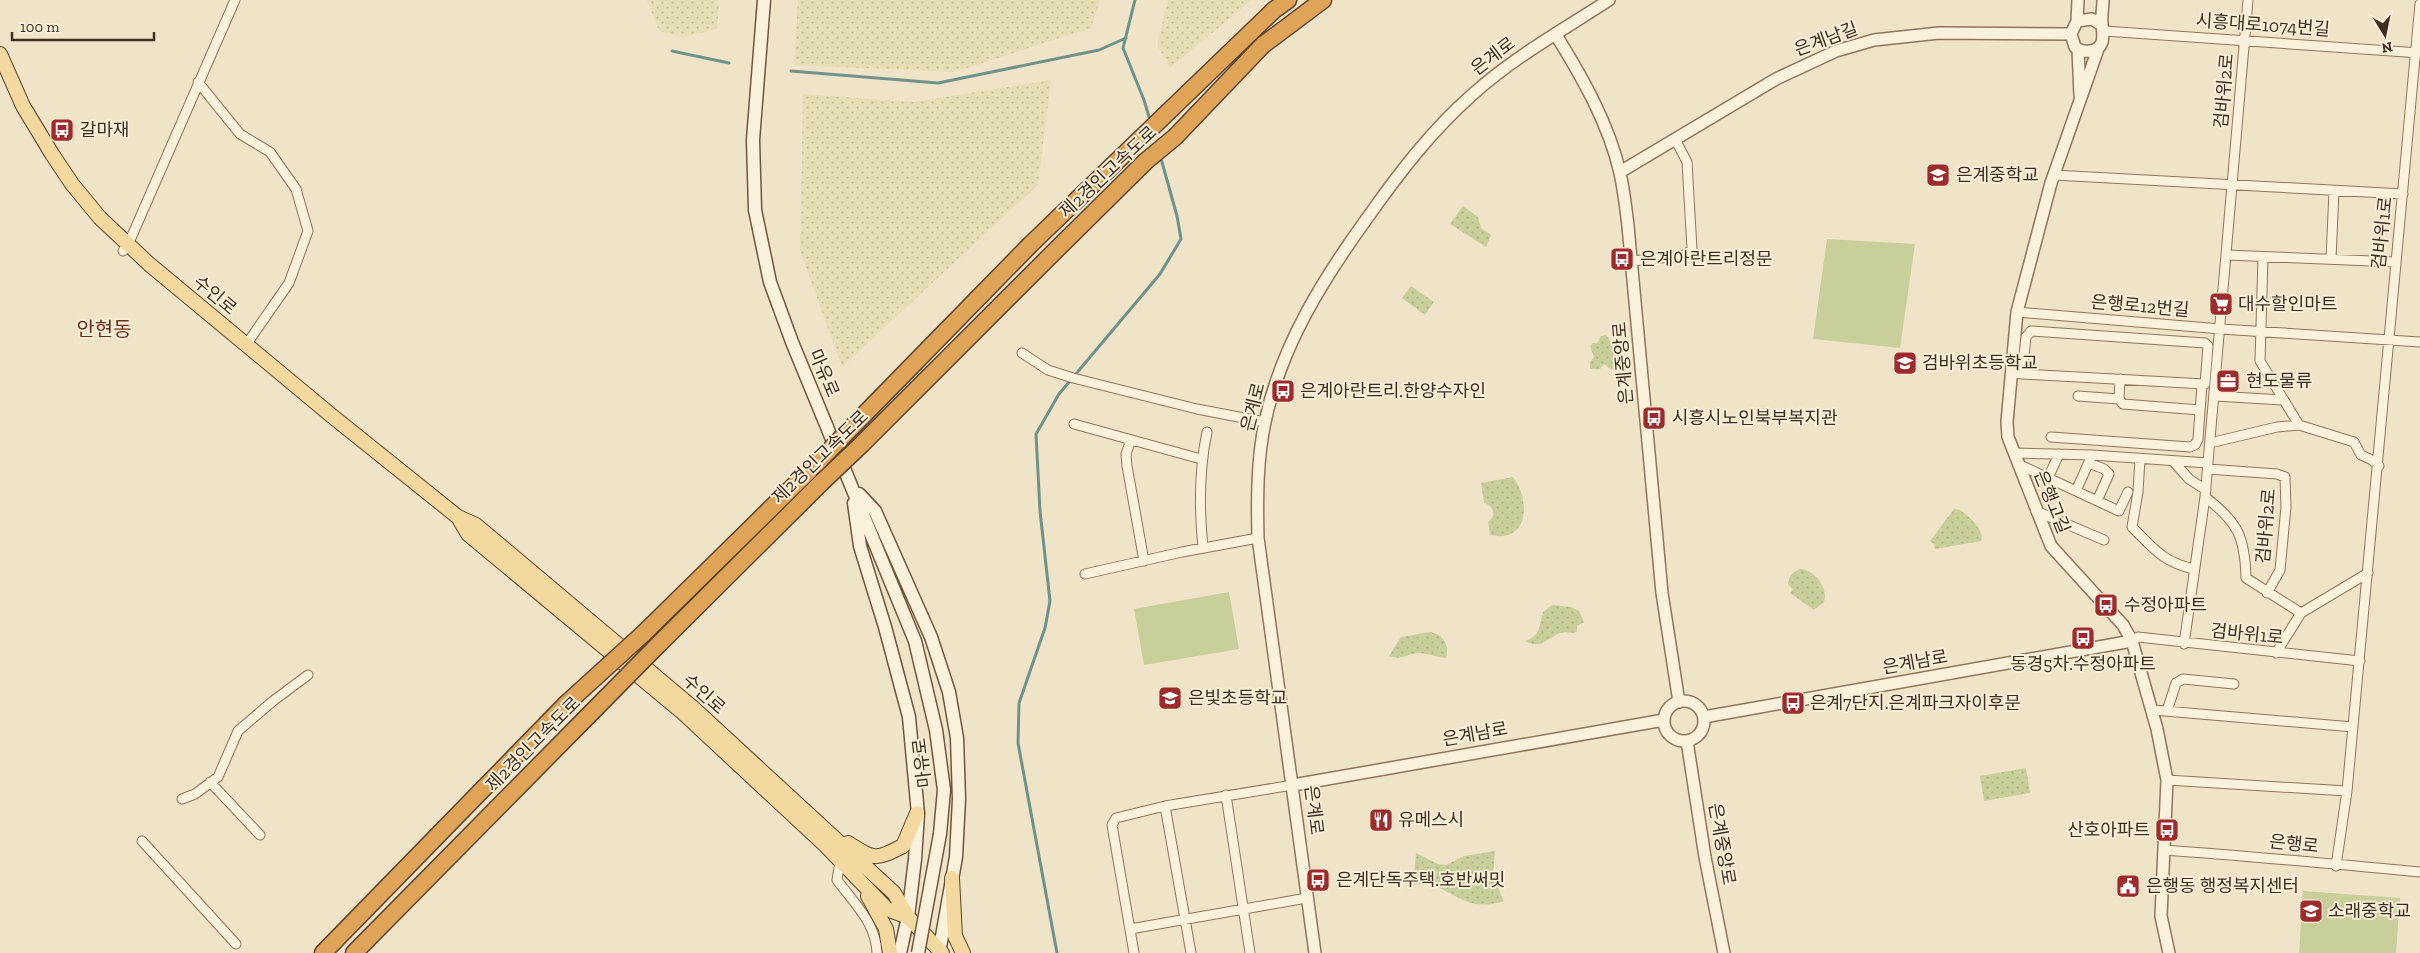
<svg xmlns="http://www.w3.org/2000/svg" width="2420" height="953" viewBox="0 0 2420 953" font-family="'Zilla Slab','Noto Sans KR',serif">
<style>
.farmland{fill:url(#farmland-dots)}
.green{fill:url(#green-dots)}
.pitch{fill:#c9cf9b}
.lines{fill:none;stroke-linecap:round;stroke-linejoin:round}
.stream{stroke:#6f938a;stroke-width:3}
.minor-casing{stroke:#8d765c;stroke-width:11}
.tertiary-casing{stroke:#8d765c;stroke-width:14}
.secondary-casing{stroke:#6f573f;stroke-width:15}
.primary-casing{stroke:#5b4430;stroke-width:16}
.motorway-casing{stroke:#5b4430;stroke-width:19}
.minor{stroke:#faf1dc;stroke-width:9}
.tertiary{stroke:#faf1dc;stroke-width:11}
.secondary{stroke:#faf1dc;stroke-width:12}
.primary{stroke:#f3d9a0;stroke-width:14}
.motorway{stroke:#e0a458;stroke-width:16}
.secondary-bridge-casing{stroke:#6f573f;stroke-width:15;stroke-linecap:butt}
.motorway-bridge-casing{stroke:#5b4430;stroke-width:19;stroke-linecap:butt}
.secondary-bridge{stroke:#faf1dc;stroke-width:12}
.motorway-bridge{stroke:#e0a458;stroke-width:16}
.labels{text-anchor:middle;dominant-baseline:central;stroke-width:4;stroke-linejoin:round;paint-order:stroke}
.street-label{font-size:18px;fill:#3d2e20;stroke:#f7eed8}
.poi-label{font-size:18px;fill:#3d2e20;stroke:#f7eed8;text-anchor:start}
.quarter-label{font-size:20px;fill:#6b2e1e;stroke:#f7eed8}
</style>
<defs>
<pattern id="farmland-dots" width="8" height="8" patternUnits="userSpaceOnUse" patternTransform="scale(1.25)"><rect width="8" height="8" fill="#e6deb5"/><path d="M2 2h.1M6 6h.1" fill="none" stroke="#c6bf9b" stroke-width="1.8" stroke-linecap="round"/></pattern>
<pattern id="green-dots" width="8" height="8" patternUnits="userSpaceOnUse" patternTransform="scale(1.25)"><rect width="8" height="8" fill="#c9cf9b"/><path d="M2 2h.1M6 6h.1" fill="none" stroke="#aeb285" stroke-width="1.8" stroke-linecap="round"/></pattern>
</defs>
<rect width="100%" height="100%" fill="#f0e4c8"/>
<path class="farmland" d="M 647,0 L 719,0 L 717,29 L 683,37 L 659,31 Z
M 798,0 L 1100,0 L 1091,28 L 954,72 L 794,65 Z
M 1168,0 L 1252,0 L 1170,68 L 1157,45 Z
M 1051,80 L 1038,185 L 842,367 L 800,251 L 803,94 L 913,102 Z"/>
<path class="green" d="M 1463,206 L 1478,217 L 1481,228 L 1491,235 L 1486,247 L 1450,224 Z
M 1411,286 L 1434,302 L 1425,315 L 1402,298 Z
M 1606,335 L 1612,344 L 1615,343 L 1621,357 L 1617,359 L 1617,365 L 1612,370 L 1604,364 L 1600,369 L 1590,369 L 1590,362 L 1594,357 L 1590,346 L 1593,343 L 1597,343 L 1601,336 Z
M 1513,477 C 1531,500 1529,544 1490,535 L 1488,522 C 1497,516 1494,506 1484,503 L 1481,483 Z
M 1954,509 L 1960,510 C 1969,516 1985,530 1981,541 L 1935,549 L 1934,544 L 1930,541 Z
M 1800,569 C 1814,569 1829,588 1824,602 L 1814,610 L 1790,593 L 1793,589 L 1788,585 C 1789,576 1792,572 1800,569 Z
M 1552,605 L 1571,607 L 1579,611 L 1584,622 L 1577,626 L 1577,632 C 1571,634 1566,631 1560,633 C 1547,638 1541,650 1525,641 C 1541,636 1539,625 1543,612 Z
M 1430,632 C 1443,634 1450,645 1446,658 C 1435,657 1424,651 1413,654 C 1404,656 1400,660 1389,656 L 1401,637 Z
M 2026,768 L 2030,793 L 1984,801 L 1980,776 Z
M 1495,851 L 1493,877 L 1504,901 C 1458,916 1451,879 1413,885 L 1416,853 L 1438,864 L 1446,865 L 1464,856 Z"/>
<path class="pitch" d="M 1827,239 L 1915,244 L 1900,348 L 1813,339 Z
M 1229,592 L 1239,649 L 1144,665 L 1134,609 Z
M 2303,891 L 2400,898 L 2396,953 L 2299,953 Z"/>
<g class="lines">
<path class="stream" d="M 1135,0 L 1123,48 L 1144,100 L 1150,120
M 672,51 L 729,63
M 791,71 L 938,83 L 1099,50 L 1126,38
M 1057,953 L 1018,743 L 1019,703 L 1045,628 L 1050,601 L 1040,511 L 1036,434 L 1059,394 L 1160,274 L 1181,239 L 1177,216 L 1160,155"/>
<g class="minor-casing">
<path id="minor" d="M 2104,31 L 2420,53
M 198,82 L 240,134 L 270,152 L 296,189 L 308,231 L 289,283 L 246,345
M 2054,175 L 2403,194
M 123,251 L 128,245 L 235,0
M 2227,255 L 2396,262
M 2263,257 L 2260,361 L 2299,425 L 2354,442 L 2361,455 L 2372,460 L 2379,466
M 2331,259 L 2334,191
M 1631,261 L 1681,256 L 1687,254 L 1692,249 L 1687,162 L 1675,139
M 2017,312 L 2221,329 L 2420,342
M 1022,353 L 1048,370 L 1073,378 L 1197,409 L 1265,422
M 2012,373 L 2022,374 L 2205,384 L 2208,346 L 2205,343 L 2031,331 L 2026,337 L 2022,374
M 2078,396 L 2119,399 L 2120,379
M 2215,396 L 2283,400
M 2119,399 L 2123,404 L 2200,410
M 1074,424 L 1201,459
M 2051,437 L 2190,447 L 2195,445 L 2198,439 L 2202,384
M 1131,440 L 1126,454 L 1127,466 L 1144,561
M 2210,443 L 2277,427 L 2299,425
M 2014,453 L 2092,455 L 2208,463
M 2092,455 L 2076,491 L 2119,511 L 2128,492
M 2140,459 L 2138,492 L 2132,527 C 2153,548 2164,563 2194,569
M 2173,461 L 2189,479 L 2206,490
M 2089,463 L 2104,469 L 2109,474 L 2097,501
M 2018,464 L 2076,491
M 2208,469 L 2277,474 L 2285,477 L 2286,507 L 2280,570 L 2267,593
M 2048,478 L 2059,454
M 2205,497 C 2238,522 2245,537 2246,578 L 2301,613
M 2036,511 L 2104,540
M 1203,548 C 1199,509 1199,470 1207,432
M 1085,574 L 1182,552 L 1258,538
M 2132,641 L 2138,637 L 2360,661
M 2184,644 L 2205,497 L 2248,0
M 2276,653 L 2301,613 L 2368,573
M 2153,710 L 2353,727
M 2167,711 L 2176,683 L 2183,679 L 2234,684
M 2167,780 L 2347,791
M 210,782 L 260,835
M 1226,795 L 1250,953
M 182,799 L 195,794 L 218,777 L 238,731 L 273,701 L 308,675
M 1165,806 L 1191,953
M 142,841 L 236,944
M 2164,850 C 2249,856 2335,864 2420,872
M 840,861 L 837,880 C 854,903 876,923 877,953
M 2336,866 L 2347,791 L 2420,4
M 1130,929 L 1307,898
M 1134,953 L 1112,825 L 1116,818 L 1165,806 L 1293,785"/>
</g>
<g class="tertiary-casing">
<path id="tertiary" d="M 2077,21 L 2078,0
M 2102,25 L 2092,19 L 2077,21 L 2071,34 L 2075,47 C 2080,51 2084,52 2090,51 C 2106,49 2103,35 2102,24 C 2101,16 2103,8 2103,0
M 1556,35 C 1582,77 1609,124 1620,173 C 1624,191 1626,209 1628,226 L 1662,593 L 1679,702
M 2098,49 L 2051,183 L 2017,312 L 2007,422 L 2008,437 L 2051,546 L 2123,625 L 2132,641 L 2157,729 L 2167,780 L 2161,916 L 2169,953
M 2078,50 L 2080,95
M 1620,172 L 1776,79 L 1836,51 L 1874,40 L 1939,33 L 2071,34
M1664 721a20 20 0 1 1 40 0a20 20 0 1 1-40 0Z
M 1704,717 L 2132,641
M 1687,741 L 1705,857 L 1724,953
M 1293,785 L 1664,720
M 1315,953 L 1258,538 C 1257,500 1257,459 1265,422 C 1281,346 1323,279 1368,217 C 1399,173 1432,130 1473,94 C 1514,57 1563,30 1609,0"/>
</g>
<g class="secondary-casing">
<path id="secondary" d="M 764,0 L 753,140 L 755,210 L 770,282 L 792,342 L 915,641 L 936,730 L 944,790 L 940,834
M 859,494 L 875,511 L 931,637 L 949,692 L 957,738 L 959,799 L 956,857 L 939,953
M 854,503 L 860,546 L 885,627 L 909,717 L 918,814 L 915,859 L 908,917 L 900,953"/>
</g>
<g class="primary-casing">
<path id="primary" d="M 0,54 L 23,106 L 52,154 L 72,184 L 100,218 L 149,264 L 332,416 L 458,517 L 476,525 L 691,706 L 894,893 L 908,917 L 942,953
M 458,517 L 468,534 L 681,711 L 825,845 L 887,909 L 908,917
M 848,843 C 875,860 875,860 903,846 L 917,813
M 952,878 L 955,936 L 963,953
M 868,896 L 886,929 L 890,953"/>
</g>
<g class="motorway-casing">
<path id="motorway" d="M 851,428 L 1030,245 L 1274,10 L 1288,0
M 862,444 L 1049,257 L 1146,161 L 1175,137 L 1263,45 L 1323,0
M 643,634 L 816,464
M 658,645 L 822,482
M 323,953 L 566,704
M 354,953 L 587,717"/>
</g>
<use href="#minor" class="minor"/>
<use href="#tertiary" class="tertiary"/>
<use href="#secondary" class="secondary"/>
<use href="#primary" class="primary"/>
<use href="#motorway" class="motorway"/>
<g class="secondary-bridge-casing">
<path id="secondary-bridge" d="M 918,953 L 940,834"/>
</g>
<g class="motorway-bridge-casing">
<path id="motorway-bridge" d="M 816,464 L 851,428
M 822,482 L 862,444
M 566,704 L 643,634
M 587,717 L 658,645"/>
</g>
<use href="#secondary-bridge" class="secondary-bridge"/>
<use href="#motorway-bridge" class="motorway-bridge"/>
</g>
<defs>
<g id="bus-square" transform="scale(1.25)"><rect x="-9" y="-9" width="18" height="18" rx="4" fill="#9e2a2b" stroke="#f7eed8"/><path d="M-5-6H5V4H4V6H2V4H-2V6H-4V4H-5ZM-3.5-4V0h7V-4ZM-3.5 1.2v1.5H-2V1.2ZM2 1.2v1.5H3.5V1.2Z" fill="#fff"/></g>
<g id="school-square" transform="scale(1.25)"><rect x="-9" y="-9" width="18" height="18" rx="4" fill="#9e2a2b" stroke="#f7eed8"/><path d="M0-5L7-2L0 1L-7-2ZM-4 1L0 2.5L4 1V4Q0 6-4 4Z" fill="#fff"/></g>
<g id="supermarket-square" transform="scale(1.25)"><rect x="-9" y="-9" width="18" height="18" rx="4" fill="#9e2a2b" stroke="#f7eed8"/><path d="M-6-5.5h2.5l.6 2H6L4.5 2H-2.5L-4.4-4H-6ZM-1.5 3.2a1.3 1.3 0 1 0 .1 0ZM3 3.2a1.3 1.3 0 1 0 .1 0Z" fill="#fff"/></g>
<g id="office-square" transform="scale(1.25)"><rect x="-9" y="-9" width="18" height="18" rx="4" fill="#9e2a2b" stroke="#f7eed8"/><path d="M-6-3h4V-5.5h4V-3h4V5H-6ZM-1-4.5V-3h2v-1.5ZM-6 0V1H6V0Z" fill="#fff"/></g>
<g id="restaurant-square" transform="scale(1.25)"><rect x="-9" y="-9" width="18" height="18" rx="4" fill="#9e2a2b" stroke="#f7eed8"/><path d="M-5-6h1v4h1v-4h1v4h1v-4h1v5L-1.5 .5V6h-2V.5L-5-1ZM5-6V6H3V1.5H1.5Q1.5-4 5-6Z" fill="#fff"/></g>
<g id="civic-square" transform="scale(1.25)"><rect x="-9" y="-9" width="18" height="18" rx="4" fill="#9e2a2b" stroke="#f7eed8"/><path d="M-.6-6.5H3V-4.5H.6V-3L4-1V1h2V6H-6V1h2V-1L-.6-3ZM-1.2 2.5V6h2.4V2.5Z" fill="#fff"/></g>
</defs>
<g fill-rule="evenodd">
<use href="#bus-square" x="62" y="130"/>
<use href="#school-square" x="1938" y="175"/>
<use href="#bus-square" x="1622" y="259"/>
<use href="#supermarket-square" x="2221" y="304"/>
<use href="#school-square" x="1905" y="363"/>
<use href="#office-square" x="2228" y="381"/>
<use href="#bus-square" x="1283" y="391"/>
<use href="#bus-square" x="1654" y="418"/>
<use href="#bus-square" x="2106" y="605"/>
<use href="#bus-square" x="2083" y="638"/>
<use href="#school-square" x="1170" y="698"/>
<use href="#bus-square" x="1793" y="703"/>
<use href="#restaurant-square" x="1381" y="820"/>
<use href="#bus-square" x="2167" y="830"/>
<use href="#bus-square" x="1318" y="880"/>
<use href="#civic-square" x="2128" y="886"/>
<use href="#school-square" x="2311" y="911"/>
</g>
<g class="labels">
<g class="street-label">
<text transform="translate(2263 25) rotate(4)">시흥대로1074번길</text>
<text transform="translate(1826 39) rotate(-20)">은계남길</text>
<text transform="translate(1493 56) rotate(-37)">은계로</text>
<text transform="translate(2224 91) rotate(-85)">검바위2로</text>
<text transform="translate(1108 172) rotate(-43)">제2경인고속도로</text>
<text transform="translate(2382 233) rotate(-84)">검바위1로</text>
<text transform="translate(215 295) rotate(40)">수인로</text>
<text transform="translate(2140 306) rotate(5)">은행로12번길</text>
<text transform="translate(1623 363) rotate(-95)">은계중앙로</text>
<text transform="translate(824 373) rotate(67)">마유로</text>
<text transform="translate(1253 407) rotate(-76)">은계로</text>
<text transform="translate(820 457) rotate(-44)">제2경인고속도로</text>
<text transform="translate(2052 502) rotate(68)">은행고길</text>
<text transform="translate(2266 526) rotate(-85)">검바위2로</text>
<text transform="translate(2247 634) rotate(6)">검바위1로</text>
<text transform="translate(1915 662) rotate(-10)">은계남로</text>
<text transform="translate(704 694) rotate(42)">수인로</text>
<text transform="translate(1475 734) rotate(-10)">은계남로</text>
<text transform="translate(533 744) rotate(-45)">제2경인고속도로</text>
<text transform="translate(922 763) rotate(-97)">마유로</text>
<text transform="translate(1314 810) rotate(83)">은계로</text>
<text transform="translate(1722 844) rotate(80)">은계중앙로</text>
<text transform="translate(2294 844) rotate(6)">은행로</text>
</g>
<g class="poi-label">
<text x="80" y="130">갈마재</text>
<text x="1956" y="175">은계중학교</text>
<text x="1640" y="259">은계아란트리정문</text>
<text x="2238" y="304">대수할인마트</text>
<text x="1922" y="363">검바위초등학교</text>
<text x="2246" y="381">현도물류</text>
<text x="1300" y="391">은계아란트리.한양수자인</text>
<text x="1672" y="418">시흥시노인북부복지관</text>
<text x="2124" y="605">수정아파트</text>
<text x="2083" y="664" text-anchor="middle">동경5차.수정아파트</text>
<text x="1188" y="698">은빛초등학교</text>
<text x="1810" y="703">은계7단지.은계파크자이후문</text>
<text x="1398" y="820">유메스시</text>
<text x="2150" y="830" text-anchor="end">산호아파트</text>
<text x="1336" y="880">은계단독주택.호반써밋</text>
<text x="2146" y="886">은행동 행정복지센터</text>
<text x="2328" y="911">소래중학교</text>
</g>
<g class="quarter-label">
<text x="104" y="329">안현동</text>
</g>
</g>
<g transform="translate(2385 35) rotate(170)" stroke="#f7eed8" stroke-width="4" paint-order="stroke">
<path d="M0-4L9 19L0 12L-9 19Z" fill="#3d2e20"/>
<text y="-8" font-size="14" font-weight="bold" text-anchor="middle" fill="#3d2e20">N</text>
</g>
<path d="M12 32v8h142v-8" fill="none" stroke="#3d2e20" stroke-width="2.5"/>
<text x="20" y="32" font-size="15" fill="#3d2e20" stroke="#f7eed8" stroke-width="4" paint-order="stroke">100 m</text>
</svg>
